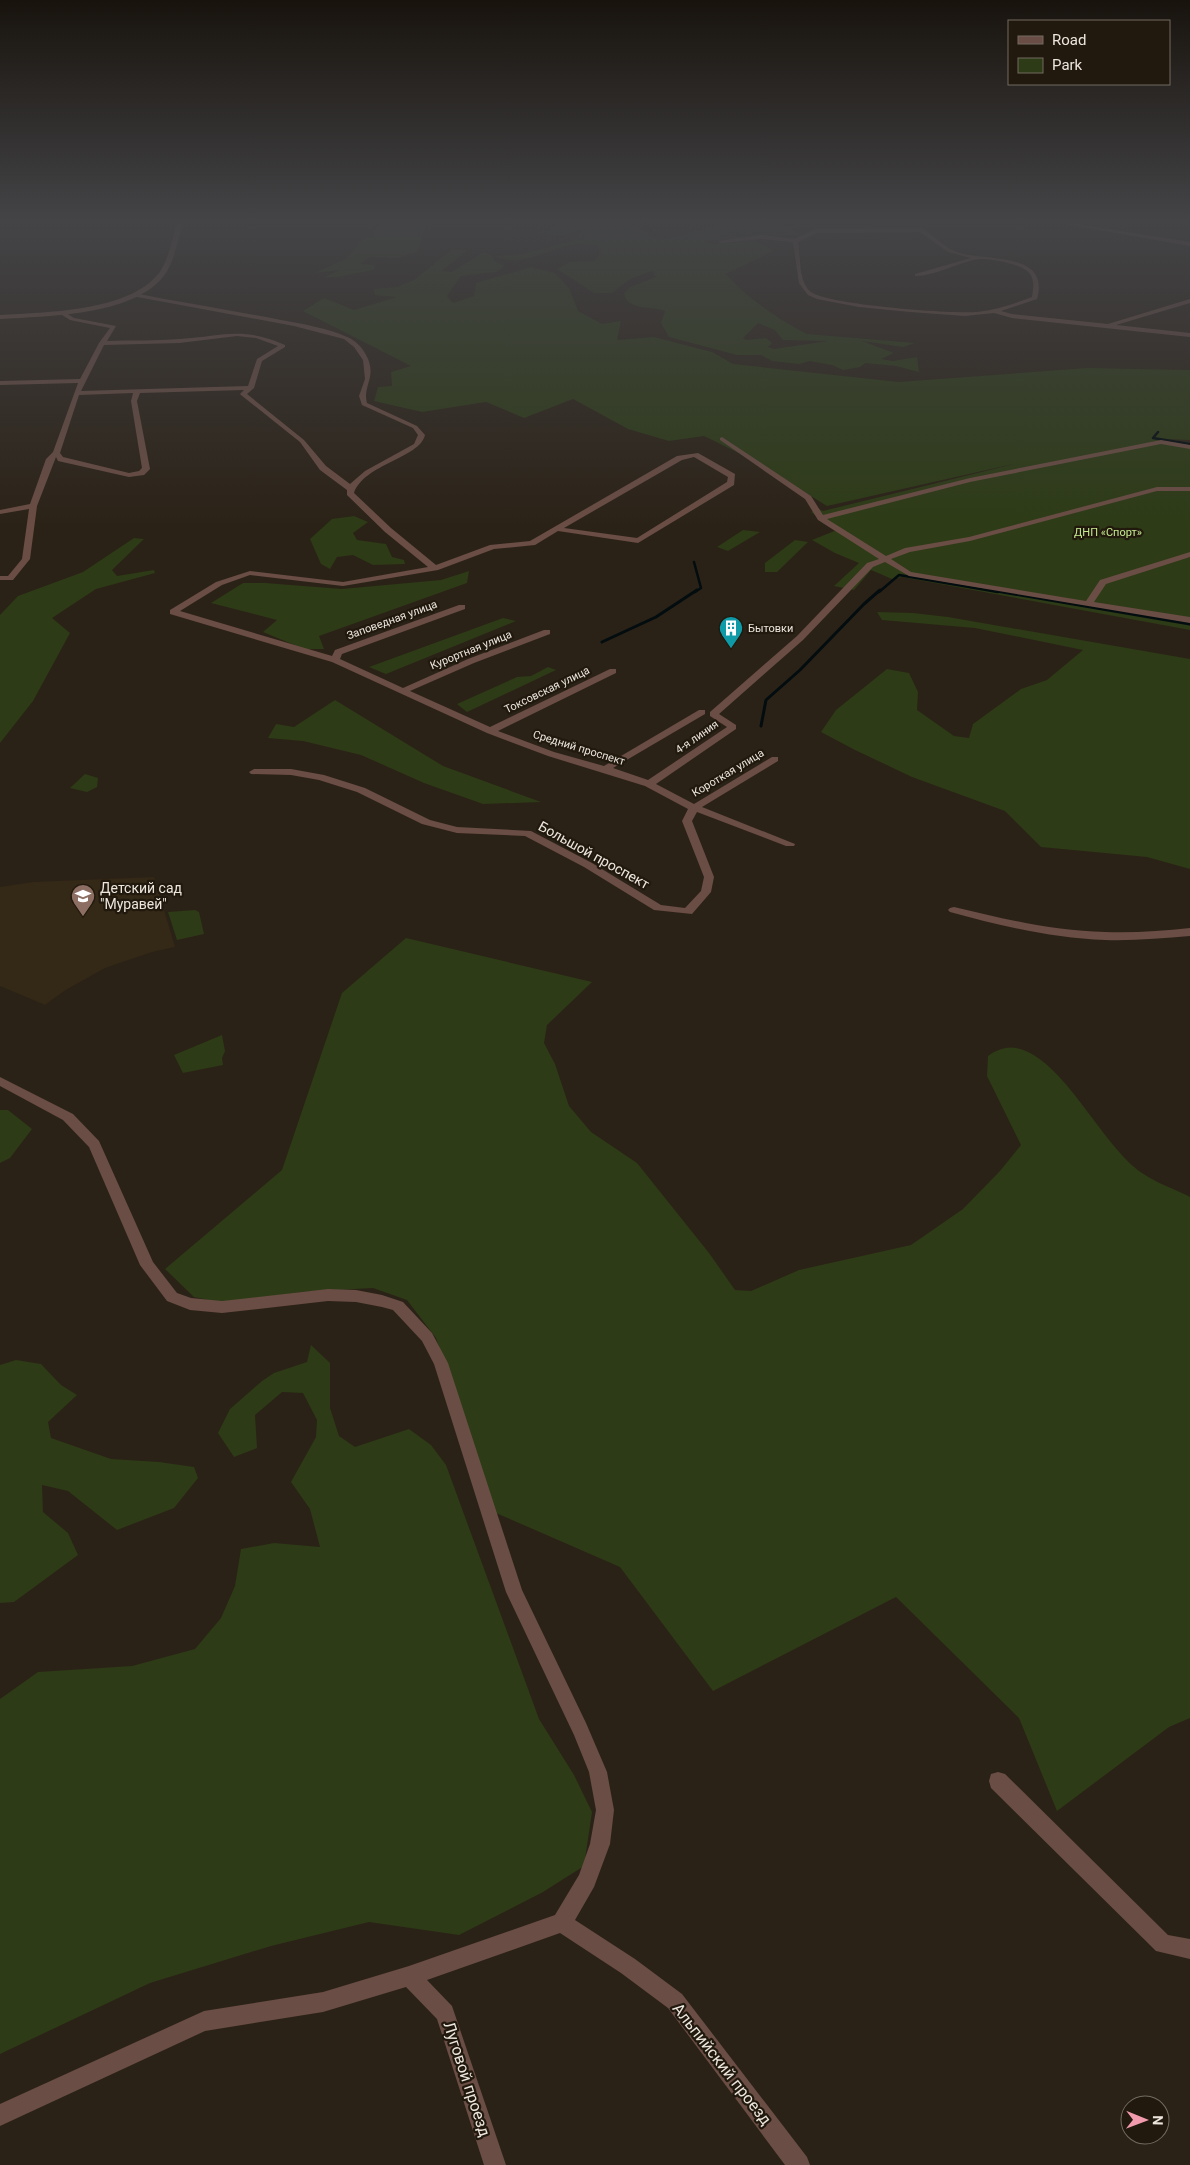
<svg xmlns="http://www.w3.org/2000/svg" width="1190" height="2165" viewBox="0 0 1190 2165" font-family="Roboto,sans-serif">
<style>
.built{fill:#342816}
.green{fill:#2d3b16;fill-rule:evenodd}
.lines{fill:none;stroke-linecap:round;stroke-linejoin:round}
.stream-far2{stroke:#030c0f;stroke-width:2}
.stream-far1{stroke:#030c0f;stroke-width:2.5}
.stream{stroke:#030c0f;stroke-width:3}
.minor{fill:#6a4d44;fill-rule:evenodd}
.tertiary{fill:#6a4d44;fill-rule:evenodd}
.labels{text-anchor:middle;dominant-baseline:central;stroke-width:4.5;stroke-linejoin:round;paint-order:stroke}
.far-park-label{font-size:11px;fill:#c7ec90;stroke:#21190d}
.far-street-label{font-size:11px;fill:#ece6de;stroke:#21190d}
.far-poi-label{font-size:11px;fill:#ece6de;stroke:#21190d;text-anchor:start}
.street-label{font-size:14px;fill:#ece6de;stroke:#21190d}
.poi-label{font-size:14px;fill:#ece6de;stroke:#21190d;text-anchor:start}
.near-street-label{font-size:16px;fill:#ece6de;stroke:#21190d}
</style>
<rect width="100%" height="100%" fill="#2b2217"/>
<path class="built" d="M 154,877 L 175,947 L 152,952 L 105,968 L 64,991 L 45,1005 L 0,986 L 0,887 L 33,882 Z"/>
<path class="green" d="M 385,223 L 432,223 L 427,224 L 417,252 L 398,258 L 370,257 L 360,264 L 375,265 L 374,270 L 337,277 L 324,277 L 340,270 L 314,273 L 346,259 L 362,240 Z
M 564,223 L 632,223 L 658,240 L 727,223 L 778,223 L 802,235 L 705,241 L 709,244 L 753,241 L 775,250 L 726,274 C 746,297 780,321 807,334 L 915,343 L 903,347 L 862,341 L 894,353 L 881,359 L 893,361 L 917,357 L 919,372 L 896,366 L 865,363 L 860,367 L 843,370 L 832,365 L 810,361 L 799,364 L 772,361 L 761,355 L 737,355 L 669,337 L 661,323 L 665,311 C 652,306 627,311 624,293 L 630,287 L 656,277 L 652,271 L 630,279 L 612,293 L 594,293 L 557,269 L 569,262 L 595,261 L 600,253 L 597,245 C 589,245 580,244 572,245 C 548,249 519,269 495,256 L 522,254 L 575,240 L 581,231 L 560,236 L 534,233 L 554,228 ZM 758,323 L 775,330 L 783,340 L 828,341 L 774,349 L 768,347 L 772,343 L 766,338 L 746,340 L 743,338 Z
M 452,249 L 467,250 L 442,271 L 452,272 L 484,252 L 492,255 L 494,261 L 505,266 L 496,272 L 461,276 L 447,296 L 453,303 L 474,296 L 476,283 L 531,267 L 555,273 L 569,288 L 578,311 L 602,324 L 621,321 L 617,340 L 654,337 L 712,352 L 733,364 L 899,382 L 1087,368 L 1190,370 L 1190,440 L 1167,439 L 1190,443 L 1190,630 L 902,577 L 892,579 L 871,570 L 854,590 L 834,586 L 859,563 L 835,553 L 812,540 L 837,530 L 811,512 L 819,509 L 823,511 L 1018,463 L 827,506 L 753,460 L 704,436 L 669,441 L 628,429 L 573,399 L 524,418 L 486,402 L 422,412 L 374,401 L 378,387 L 392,386 L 391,372 L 411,366 L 303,311 L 324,298 L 354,310 L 397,297 L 375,295 L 374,289 L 397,287 L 414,280 Z
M 354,516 L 368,522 L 353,533 L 357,540 L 386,544 L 392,557 L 404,560 L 405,564 L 373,565 L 353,555 L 337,557 L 330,569 L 321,564 L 310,539 L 332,519 Z
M 743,530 L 760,532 L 728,551 L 717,547 Z
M 134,538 L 144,539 L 112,570 L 117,576 L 154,570 L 155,573 L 96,589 L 52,618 L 70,633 L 33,701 L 0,743 L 0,615 L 18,596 L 83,572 Z
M 795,540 L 808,542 L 777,572 L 765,572 L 765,563 Z
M 469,571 L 467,583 L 319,636 L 324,649 L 304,649 L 263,632 L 277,620 L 211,603 L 243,583 L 265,583 L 342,589 L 441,580 Z
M 877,612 L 913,613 L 948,617 L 1190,659 L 1190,869 L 1147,857 L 1041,847 L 1005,811 L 912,777 L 855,750 L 821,732 L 836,710 L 887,669 L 909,673 L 918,692 L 917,710 L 954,736 L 969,738 L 973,724 L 1021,689 L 1047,680 L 1083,650 L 975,628 L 882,620 Z
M 503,618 L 516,621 L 386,674 L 369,667 Z
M 548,667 L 556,670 L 467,712 L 457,704 L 517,677 L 531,676 Z
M 335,700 L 443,766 L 541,802 L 483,804 L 424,783 L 361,755 L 303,741 L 268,738 L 276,724 L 294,727 Z
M 85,774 L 98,778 L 97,787 L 87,792 L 70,788 Z
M 195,910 L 199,912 L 204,934 L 177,940 L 168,912 Z
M 406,938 L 592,982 L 547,1025 L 544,1043 L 555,1064 L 569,1106 L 591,1132 L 637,1163 L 709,1253 L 735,1290 L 751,1291 L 799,1270 L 911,1245 L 963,1209 L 1000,1171 L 1021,1145 L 987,1076 L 988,1056 C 996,1050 1006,1046 1016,1048 C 1063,1057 1101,1145 1142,1173 C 1156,1183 1175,1189 1190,1197 L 1190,1718 L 1169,1727 L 1057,1811 L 1019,1718 L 896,1597 L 713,1691 L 620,1567 L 496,1513 L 436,1338 L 407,1300 L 373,1288 L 301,1292 L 223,1303 L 194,1297 L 165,1269 L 282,1170 L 342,993 Z
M 222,1035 L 225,1051 L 222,1058 L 223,1065 L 183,1073 L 174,1055 Z
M 0,1110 L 8,1110 L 32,1129 L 10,1158 L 0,1163 Z
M 311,1345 L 330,1363 L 330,1408 L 339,1436 L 355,1447 L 409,1429 L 431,1445 L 446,1465 L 539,1719 L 574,1775 L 592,1812 L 584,1866 L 543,1892 L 459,1935 L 369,1922 L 271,1946 L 150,1983 L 0,2054 L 0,1699 L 38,1672 L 132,1666 L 195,1649 L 221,1618 L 235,1586 L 241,1549 L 274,1543 L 320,1547 L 310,1509 L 291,1482 L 316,1437 L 317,1420 L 303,1393 L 282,1392 L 255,1415 L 257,1448 L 234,1457 L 218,1433 L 230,1409 L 262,1381 L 274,1373 L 307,1362 Z
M 16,1360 L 41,1364 L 61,1385 L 77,1395 L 48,1422 L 51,1438 L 111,1459 L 159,1462 L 194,1467 L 198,1478 L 174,1508 L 117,1530 L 68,1491 L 42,1485 L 43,1512 L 68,1533 L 78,1555 L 14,1602 L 0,1603 L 0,1365 Z"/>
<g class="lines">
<path class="stream-far2" d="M 644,223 L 651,231"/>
<path class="stream-far1" d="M 1158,432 L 1153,438 L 1190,444
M 694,562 L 701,588 L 695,592
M 879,592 L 899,575 L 998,592"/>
<path class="stream" d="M 991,590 L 1190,624
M 602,642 L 656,617 L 697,590
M 761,726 L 766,700 L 800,670 L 864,604 L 880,590"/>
<path class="minor" d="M 1059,223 L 1071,223 L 1190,242 L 1190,246 Z
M 921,228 C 934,235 943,247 957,252 C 983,262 1051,250 1037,299 L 1001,311 L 1012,314 L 1108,324 L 1190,299 L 1190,303 L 1116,325 L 1190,333 L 1190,337 L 1012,318 L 994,313 L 965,316 L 910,312 L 859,307 L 817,299 L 808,295 L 799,283 L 793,242 L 761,239 L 721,243 L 718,241 L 761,235 L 794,239 L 816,229 ZM 920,232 L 948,252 L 971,258 L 915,274 L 915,276 C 936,276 958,262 979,259 C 991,258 1023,264 1030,274 C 1035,281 1033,289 1032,297 C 1014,304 996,310 977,312 C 951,314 829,305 811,292 C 798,282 801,257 798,242 L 817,233 Z
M 134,293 C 183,303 232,310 281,320 C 303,324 327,328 347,337 C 355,340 362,347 366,355 C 378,376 362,386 367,403 L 417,426 L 425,435 C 420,458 364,464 354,493 L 391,528 L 436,565 L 490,545 L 530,541 L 677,456 L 698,453 L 735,474 L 734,485 L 638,543 L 558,531 L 535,545 L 494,549 L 438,570 L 343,586 L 250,575 L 222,585 L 180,611 L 332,656 L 335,650 L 459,605 L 465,605 L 465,609 L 342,654 L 340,659 L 403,688 L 468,659 L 544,630 L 550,630 L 550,634 L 474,663 L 410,691 L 490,727 L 610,669 L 616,669 L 616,673 L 498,731 L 554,752 L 604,766 L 699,710 L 705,710 L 705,714 L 613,768 L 648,780 L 727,727 L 710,716 L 710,712 L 797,636 L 867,563 L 879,559 L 818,520 L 805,499 L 720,440 L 720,438 L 722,437 L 811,496 L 823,515 L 970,478 L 1161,440 L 1190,445 L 1190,449 L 1161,444 L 970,482 L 827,519 L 886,556 L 905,548 L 969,537 L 1157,487 L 1190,487 L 1190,491 L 1157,491 L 970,541 L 910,552 L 891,559 L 911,572 L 1086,601 L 1100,580 L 1190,552 L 1190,557 L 1106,584 L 1094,602 L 1190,617 L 1190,623 L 909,576 L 885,562 L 873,567 L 803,640 L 719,714 L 736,725 L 736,729 L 656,784 L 694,804 L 772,757 L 778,757 L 778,761 L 702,807 L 795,844 L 794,846 L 786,846 L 697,812 L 692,821 L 714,877 L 711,892 L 692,914 L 654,910 L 584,867 L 525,836 L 457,833 L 422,824 L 357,792 L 319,780 L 291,775 L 251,774 L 249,772 L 254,769 L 291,769 L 324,775 L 365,788 L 430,820 L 457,827 L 531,831 L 592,863 L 661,905 L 685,908 L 701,891 L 704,877 L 682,821 L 688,809 L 645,786 L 548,756 L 487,733 L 332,662 L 170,614 L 170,610 L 216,582 L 250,571 L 343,582 L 428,567 L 385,532 L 347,495 L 347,490 L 320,470 L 300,442 L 241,395 L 240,394 L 244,390 L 140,393 L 137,401 L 150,469 L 144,475 L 129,477 L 58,461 L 56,457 L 37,506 L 30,559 L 13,580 L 0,580 L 0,576 L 8,576 L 22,559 L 29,509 L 0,514 L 0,510 L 30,504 L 46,459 L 53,452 L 78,383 L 0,385 L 0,381 L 80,379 L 99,343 L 110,328 L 70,320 L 59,313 L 59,311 L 63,311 L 74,318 L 116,326 L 107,341 C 131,340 156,341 180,339 C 224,336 242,326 285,345 L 285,347 L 262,361 L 254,388 L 247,394 L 304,440 L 326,466 L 350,484 L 365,471 L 414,444 L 418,435 L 413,428 L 362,405 L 359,396 L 365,379 L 363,360 L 354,347 L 344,339 L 294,326 L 132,296 ZM 237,336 L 256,338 L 278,346 L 257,359 L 248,386 L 81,391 L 104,345 L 179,343 ZM 133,393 L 131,401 L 142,468 L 139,471 L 129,473 L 63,457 L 60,453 L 79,395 ZM 694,457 L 728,477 L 727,482 L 637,538 L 564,528 L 682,460 Z
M 954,907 C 1004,919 1054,931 1105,932 C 1134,933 1162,931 1190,928 L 1190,936 C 1162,938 1134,941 1105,940 C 1053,938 1001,926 950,912 L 948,910 L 950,908 Z
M 0,1077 L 73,1114 L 99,1141 L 153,1262 L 177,1293 L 191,1298 L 222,1301 L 328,1289 L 356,1290 L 382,1295 L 403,1302 L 432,1333 L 448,1363 L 522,1590 L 586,1723 L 607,1772 L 614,1810 L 610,1844 L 594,1887 L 575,1920 L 635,1959 L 682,1994 L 807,2157 L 810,2165 L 785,2165 L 668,2008 L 621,1973 L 560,1933 L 427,1980 L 452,2006 L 506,2165 L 484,2165 L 437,2019 L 406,1987 L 323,2012 L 205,2031 L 0,2126 L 0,2104 L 204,2011 L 323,1992 L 409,1966 L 555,1915 L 579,1875 L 590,1844 L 596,1810 L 589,1772 L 574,1735 L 506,1592 L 434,1364 L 422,1341 L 393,1310 L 382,1307 L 356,1302 L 328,1301 L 222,1313 L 190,1310 L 167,1301 L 140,1265 L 89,1147 L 63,1120 L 0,1086 Z
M 998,1772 L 1005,1774 L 1168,1935 L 1190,1939 L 1190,1959 L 1156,1951 L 991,1788 L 989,1781 L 991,1774 Z"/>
<path class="tertiary" d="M 177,223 L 183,223 C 177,241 175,262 163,277 C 131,316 47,316 0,319 L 0,315 C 45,312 129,312 159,273 C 169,259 172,239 177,223 Z"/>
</g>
<linearGradient id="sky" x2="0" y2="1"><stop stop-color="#18130d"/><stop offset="0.42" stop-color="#444447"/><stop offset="1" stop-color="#444447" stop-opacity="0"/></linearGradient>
<rect width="1190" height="526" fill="url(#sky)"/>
<defs>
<g id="building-pin" transform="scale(1.25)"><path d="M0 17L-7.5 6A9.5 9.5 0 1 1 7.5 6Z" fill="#0f9aa8" stroke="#21190d"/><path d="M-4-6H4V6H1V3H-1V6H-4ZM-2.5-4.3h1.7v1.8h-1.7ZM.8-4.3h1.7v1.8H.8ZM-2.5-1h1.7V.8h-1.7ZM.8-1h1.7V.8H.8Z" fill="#fff"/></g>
<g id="school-pin" transform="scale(1.25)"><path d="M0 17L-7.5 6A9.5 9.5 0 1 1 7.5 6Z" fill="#8d6e63" stroke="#21190d"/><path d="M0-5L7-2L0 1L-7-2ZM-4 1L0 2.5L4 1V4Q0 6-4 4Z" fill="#fff"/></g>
</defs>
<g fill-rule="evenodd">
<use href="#building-pin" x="731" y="628"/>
<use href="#school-pin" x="83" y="896"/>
</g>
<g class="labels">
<g class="far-park-label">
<text x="1108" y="532">ДНП «Спорт»</text>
</g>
<g class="far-street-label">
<text transform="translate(392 620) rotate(-20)">Заповедная улица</text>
<text transform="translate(471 650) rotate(-22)">Курортная улица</text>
<text transform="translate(547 690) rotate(-26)">Токсовская улица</text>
<text transform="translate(697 737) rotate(-35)">4-я линия</text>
<text transform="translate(579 748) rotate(17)">Средний проспект</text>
<text transform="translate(728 773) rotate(-31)">Короткая улица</text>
</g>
<g class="far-poi-label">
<text x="748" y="628">Бытовки</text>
</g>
<g class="street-label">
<text transform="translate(594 855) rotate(29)">Большой проспект</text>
</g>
<g class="poi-label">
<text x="100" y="888">Детский сад<tspan x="100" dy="16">"Муравей"</tspan></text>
</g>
<g class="near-street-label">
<text transform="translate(722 2064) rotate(52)">Альпийский проезд</text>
<text transform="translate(467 2079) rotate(72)">Луговой проезд</text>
</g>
</g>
<rect x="1008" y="20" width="162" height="65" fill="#21190d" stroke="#726b61"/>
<rect x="1018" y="36" width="25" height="8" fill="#6a4d44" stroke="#726b61"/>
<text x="1052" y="45" font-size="15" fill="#ece6de">Road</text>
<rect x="1018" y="58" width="25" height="15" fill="#2d3b16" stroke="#726b61"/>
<text x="1052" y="70" font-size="15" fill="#ece6de">Park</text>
<g transform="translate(1145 2120) rotate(91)"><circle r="24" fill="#21190d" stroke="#726b61"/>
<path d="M0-4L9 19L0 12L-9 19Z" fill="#f29aae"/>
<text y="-8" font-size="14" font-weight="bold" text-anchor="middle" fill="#ece6de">N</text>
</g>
</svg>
